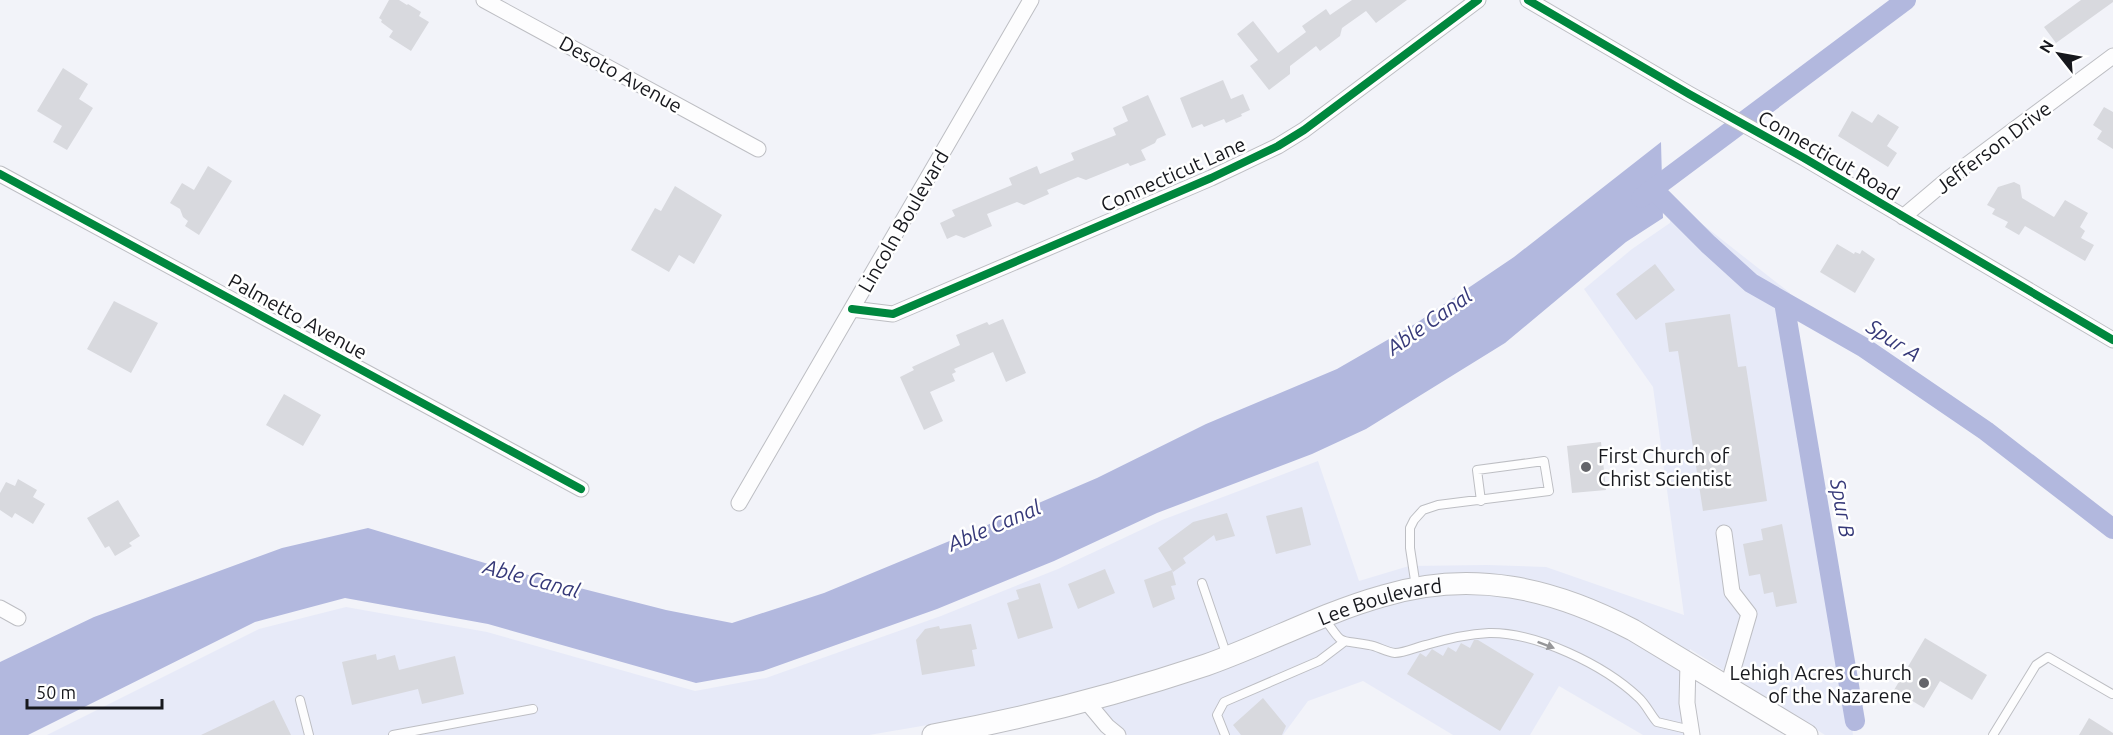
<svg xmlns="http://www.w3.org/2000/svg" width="2113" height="735" viewBox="0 0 2113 735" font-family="Ubuntu,sans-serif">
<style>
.built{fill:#e7eaf8}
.water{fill:#b2b8de}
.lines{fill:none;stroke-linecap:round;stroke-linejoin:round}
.canal{stroke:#b2b8de;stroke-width:20}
.building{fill:#d8d9de}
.lane-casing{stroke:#bdbec3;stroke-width:10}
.street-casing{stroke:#bdbec3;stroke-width:17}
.secondary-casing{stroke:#bdbec3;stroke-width:23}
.lane{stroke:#fdfdfe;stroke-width:8}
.street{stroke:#fdfdfe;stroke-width:15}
.secondary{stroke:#fdfdfe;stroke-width:21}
.cycleway-casing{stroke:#fff;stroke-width:11}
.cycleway{stroke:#00873e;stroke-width:8}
.oneway{fill:#969699}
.poi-dot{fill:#64656a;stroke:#fff;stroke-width:2}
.labels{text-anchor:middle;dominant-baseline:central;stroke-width:5;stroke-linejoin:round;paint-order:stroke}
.street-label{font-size:20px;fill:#17181d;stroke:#fff}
.poi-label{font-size:20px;fill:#17181d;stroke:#fff;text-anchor:start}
.water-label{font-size:21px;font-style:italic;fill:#363979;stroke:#fff}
</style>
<rect width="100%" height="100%" fill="#f2f3f9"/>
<path class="built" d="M 1674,202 L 1790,293 L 1817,460 L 1853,735 L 1825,735 L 1690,649 L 1690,653 L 1609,607 L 1579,594 L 1529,580 L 1506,576 L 1454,574 L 1155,671 L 1004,712 L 869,735 L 47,735 L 259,629 L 346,607 L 487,632 L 695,691 L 766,678 L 941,616 L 1058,569 L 1162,520 L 1318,461 L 1359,581 L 1409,566 L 1487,565 L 1546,567 L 1684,615 L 1653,387 L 1584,289 L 1632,249 L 1670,223 L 1672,204 Z
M 1456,594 L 1507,596 L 1572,612 L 1628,638 L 1691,676 L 1696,735 L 1643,735 L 1559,686 L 1530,735 L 1453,735 L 1363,681 L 1308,701 L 1283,735 L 1128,735 L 1088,712 L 1163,690 L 1234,665 L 1359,614 L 1387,605 L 1410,599 Z"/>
<path class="water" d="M 1661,142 L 1663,218 L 1626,242 L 1505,343 L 1366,429 L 1312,454 L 1157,513 L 1054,561 L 937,609 L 763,671 L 696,683 L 488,624 L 345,598 L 255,622 L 28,735 L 0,735 L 0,662 L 94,617 L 282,548 L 368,528 L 505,569 L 666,610 L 732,623 L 824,593 L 964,535 L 1097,478 L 1206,424 L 1337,369 L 1415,324 L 1514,257 Z"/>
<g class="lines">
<path class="canal" d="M 1653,189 L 1708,244 L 1751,283 L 1863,347 L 1986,431 L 2113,529
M 1641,198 L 1906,0
M 1784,302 L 1855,721"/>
</g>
<path class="building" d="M 389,0 L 399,0 L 407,5 L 408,4 L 421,12 L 419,16 L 429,22 L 411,51 L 389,37 L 393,31 L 381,22 L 382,20 L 379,18 Z
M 1352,0 L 1407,0 L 1376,23 L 1366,11 L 1342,28 L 1340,36 L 1320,51 L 1316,46 L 1290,66 L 1290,74 L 1269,90 L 1250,66 L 1258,60 L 1237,34 L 1253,21 L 1278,53 L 1306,32 L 1302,26 L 1326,9 L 1330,15 Z
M 2081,0 L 2113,0 L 2113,2 L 2056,43 L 2044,27 Z
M 63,68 L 88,84 L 79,99 L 93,108 L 67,150 L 53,142 L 62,126 L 37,111 Z
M 1223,80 L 1231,99 L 1243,94 L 1250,110 L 1241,114 L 1242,116 L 1226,123 L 1224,119 L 1204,127 L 1202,124 L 1192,128 L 1180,98 Z
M 1148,95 L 1166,135 L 1157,139 L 1155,143 L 1141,150 L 1146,160 L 1130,166 L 1128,163 L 1086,180 L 1078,177 L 1047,190 L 1049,194 L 1024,205 L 1017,202 L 987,214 L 992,226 L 964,238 L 956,235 L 947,239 L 940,223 L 955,216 L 952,210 L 1012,185 L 1009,178 L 1037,166 L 1040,174 L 1074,160 L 1071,153 L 1116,135 L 1113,128 L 1128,121 L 1122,107 Z
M 2104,107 L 2113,112 L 2113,149 L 2097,139 L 2102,131 L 2093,125 Z
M 1852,111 L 1872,123 L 1878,114 L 1899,127 L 1887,146 L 1897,153 L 1888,167 L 1838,136 Z
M 208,166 L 232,181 L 199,235 L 185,226 L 188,221 L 183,217 L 180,209 L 170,203 L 182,183 L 194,190 Z
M 2014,182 L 2020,185 L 2022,198 L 2054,217 L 2065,200 L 2088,213 L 2080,227 L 2085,231 L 2081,238 L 2094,245 L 2085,261 L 2025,226 L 2019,235 L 2005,227 L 2008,222 L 1992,214 L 1995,209 L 1987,205 L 1998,187 Z
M 675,186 L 722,215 L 694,264 L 679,255 L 669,272 L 631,250 L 655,208 L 661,211 Z
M 1837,244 L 1854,254 L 1855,252 L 1860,254 L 1862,250 L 1875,259 L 1855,293 L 1820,272 Z
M 1655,264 L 1675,290 L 1636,320 L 1616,294 Z
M 114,301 L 158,323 L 131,373 L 87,349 Z
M 1730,314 L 1738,367 L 1746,366 L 1767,501 L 1703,511 L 1678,351 L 1669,352 L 1665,323 Z
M 1003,319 L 1026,373 L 1006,382 L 993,352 L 954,369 L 956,372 L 952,374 L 955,381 L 930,392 L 943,421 L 924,430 L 900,377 L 914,370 L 912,367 L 960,345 L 956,335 L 987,322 L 989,325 Z
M 284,394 L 321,415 L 303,446 L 266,425 Z
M 1601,442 L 1606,490 L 1572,493 L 1567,446 Z
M 18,479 L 37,490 L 33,497 L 45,504 L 33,524 L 15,513 L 12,518 L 0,510 L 0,493 L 6,482 L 15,486 Z
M 118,500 L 140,536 L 129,543 L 132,546 L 115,556 L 109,546 L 105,548 L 87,518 Z
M 1302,507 L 1311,545 L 1276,554 L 1266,516 Z
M 1227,513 L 1235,536 L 1216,541 L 1214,535 L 1183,558 L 1186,563 L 1173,572 L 1172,570 L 1176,585 L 1171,586 L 1175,599 L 1153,608 L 1144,580 L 1172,570 L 1158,548 L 1193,522 Z
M 1782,524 L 1797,603 L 1776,607 L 1773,592 L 1764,594 L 1760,574 L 1749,576 L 1743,544 L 1763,540 L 1761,529 Z
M 1105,569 L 1115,593 L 1078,609 L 1068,584 Z
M 1040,583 L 1053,628 L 1018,639 L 1007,603 L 1019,599 L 1016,590 Z
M 971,624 L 977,649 L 972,650 L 975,666 L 922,675 L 916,640 L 925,629 L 939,626 L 940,629 Z
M 1925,638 L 1987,675 L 1972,700 L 1940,681 L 1924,708 L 1894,690 Z
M 1474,640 L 1478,640 L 1534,674 L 1500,731 L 1407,674 L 1420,653 L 1426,657 L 1432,649 L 1443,656 L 1448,647 L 1456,652 L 1461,643 L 1470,648 Z
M 376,654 L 377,660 L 395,655 L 399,670 L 455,656 L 464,694 L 422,704 L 418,689 L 352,705 L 342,662 Z
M 1263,698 L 1286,726 L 1282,735 L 1241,735 L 1233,725 Z
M 274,700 L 291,735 L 201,735 Z
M 2089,718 L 2113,733 L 2113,735 L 2079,735 Z"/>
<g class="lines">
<g class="lane-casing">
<path id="lane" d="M 1202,583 L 1227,656
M 1416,587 L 1410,548 L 1410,528 L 1414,520 L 1423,510 L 1438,505 L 1549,491 L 1544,461 L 1477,470 L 1481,501
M 1325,619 C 1344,647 1338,639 1369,645 C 1377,646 1386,652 1395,653 C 1404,653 1417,647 1426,645 C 1446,639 1468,634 1489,633 C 1536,632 1604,665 1638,697 C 1646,704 1650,714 1657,722 L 1691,730
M 300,700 L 309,735
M 393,735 L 533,709
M 1225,735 L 1217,715 L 1224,702 L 1319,661 L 1344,642
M 1993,735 L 2036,665 L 2048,657 L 2112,694"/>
</g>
<g class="street-casing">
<path id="street" d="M 484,0 L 758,149
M 1528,0 L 1689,94 L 1804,158 L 2113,340
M 0,174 L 581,489
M 1903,217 L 1948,179 L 2113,56
M 852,309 L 893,314 L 1211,178 L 1278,146 L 1304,130 L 1478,0
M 739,503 L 1031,0
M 1724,533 L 1732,592 L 1749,614 L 1728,686
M 0,608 L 18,618
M 1688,663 L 1687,703 L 1692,735
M 1087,702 L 1107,726 L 1118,735"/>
</g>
<g class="secondary-casing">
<g id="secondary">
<path id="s1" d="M 933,735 C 1026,718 1116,695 1206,665 C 1266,644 1322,613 1383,596 C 1472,569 1553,588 1633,630 L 1807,735"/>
</g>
</g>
<use href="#lane" class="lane"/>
<use href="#street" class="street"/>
<use href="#secondary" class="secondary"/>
<g class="cycleway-casing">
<path id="cycleway" d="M 1528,0 L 1689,94 L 1804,158 L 2113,340
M 0,174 L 581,489
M 852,309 L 893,314 L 1211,178 L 1278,146 L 1304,130 L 1478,0"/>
</g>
<use href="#cycleway" class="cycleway"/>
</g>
<defs><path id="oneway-solid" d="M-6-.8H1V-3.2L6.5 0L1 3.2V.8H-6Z" transform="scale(1.5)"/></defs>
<use class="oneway" href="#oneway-solid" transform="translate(1546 645) rotate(21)"/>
<g class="poi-dot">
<circle cx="1586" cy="467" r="6"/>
<circle cx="1924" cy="683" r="6"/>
</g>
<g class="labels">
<g class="street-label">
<text transform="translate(621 74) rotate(29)">Desoto Avenue</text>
<text transform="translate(1993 147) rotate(-37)">Jefferson Drive</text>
<text transform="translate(1829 155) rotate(30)">Connecticut Road</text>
<text transform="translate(1173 174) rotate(-24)">Connecticut Lane</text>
<text transform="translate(903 221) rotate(-60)">Lincoln Boulevard</text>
<text transform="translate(298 316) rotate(29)">Palmetto Avenue</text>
<text stroke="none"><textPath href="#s1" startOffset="468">Lee Boulevard</textPath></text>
</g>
<g class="poi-label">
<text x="1598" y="455">First Church of<tspan x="1598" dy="23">Christ Scientist</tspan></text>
<text x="1912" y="672" text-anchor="end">Lehigh Acres Church<tspan x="1912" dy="23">of the Nazarene</tspan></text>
</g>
<g class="water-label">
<text transform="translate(1429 321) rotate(-35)">Able Canal</text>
<text transform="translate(1894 340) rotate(33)">Spur A</text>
<text transform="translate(1843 508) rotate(80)">Spur B</text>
<text transform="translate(994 525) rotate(-23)">Able Canal</text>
<text transform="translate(532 578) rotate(15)">Able Canal</text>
</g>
</g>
<g transform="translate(2059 54) rotate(301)" stroke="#ffffff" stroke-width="4.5" paint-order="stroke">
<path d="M0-4.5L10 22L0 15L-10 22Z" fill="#17181d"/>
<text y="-9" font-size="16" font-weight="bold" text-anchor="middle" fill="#17181d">N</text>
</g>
<path d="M27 699v9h135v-9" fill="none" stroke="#17181d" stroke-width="3"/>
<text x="36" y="699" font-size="18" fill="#17181d" stroke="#ffffff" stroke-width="4.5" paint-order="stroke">50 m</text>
</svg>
